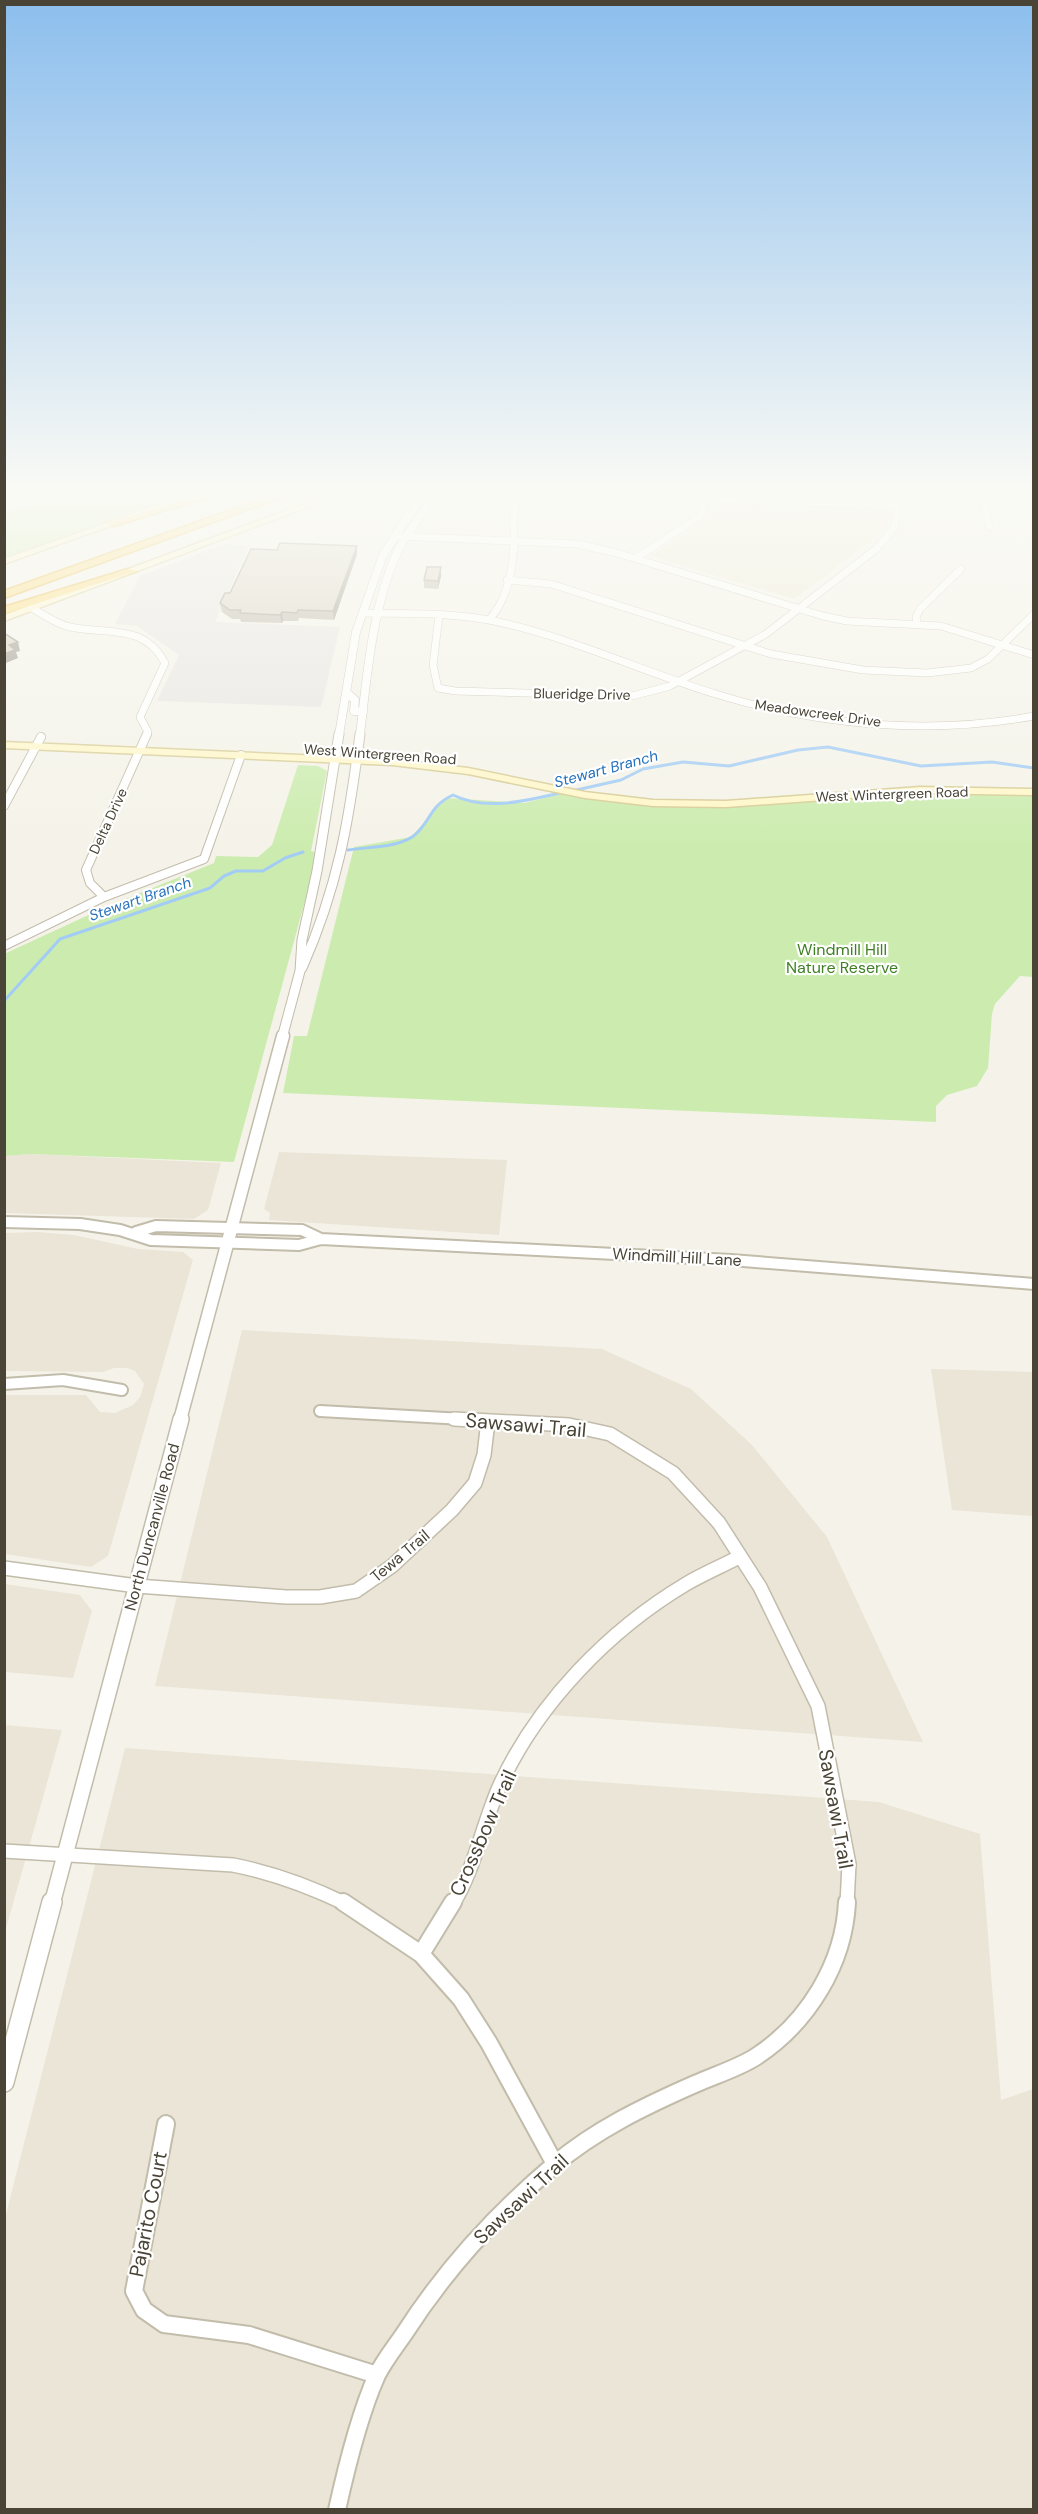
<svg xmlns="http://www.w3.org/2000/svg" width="1038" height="2514" viewBox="0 0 1038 2514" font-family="'DM Sans',sans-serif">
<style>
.residential{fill:#eae5d7}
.education{fill:#efe9d2}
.green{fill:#ccecaf}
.parking{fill:#e7e5e1}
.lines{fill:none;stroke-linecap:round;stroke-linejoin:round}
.stream{stroke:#a2ccf5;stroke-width:3}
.minor-far4-casing{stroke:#c2bcab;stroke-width:8}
.minor-far3-casing{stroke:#c2bcab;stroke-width:10}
.minor-far2-casing{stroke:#c2bcab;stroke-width:14}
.minor-far1-casing{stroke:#c2bcab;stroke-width:16}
.minor-casing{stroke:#c2bcab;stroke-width:20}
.tertiary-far4-casing{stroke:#c2bcab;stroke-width:9}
.tertiary-far3-casing{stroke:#c2bcab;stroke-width:11}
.tertiary-far2-casing{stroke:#c2bcab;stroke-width:15}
.tertiary-far1-casing{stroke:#c2bcab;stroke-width:18}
.tertiary-casing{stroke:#c2bcab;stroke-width:22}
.secondary-casing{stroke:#d8cc96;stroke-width:3}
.motorway-casing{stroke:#e8b430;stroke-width:3}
.minor-far4{stroke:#fff;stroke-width:7}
.minor-far3{stroke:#fff;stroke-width:8}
.minor-far2{stroke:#fff;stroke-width:10}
.minor-far1{stroke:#fff;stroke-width:13}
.minor{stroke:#fff;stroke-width:16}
.tertiary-far4{stroke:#fff;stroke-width:8}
.tertiary-far3{stroke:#fff;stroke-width:9}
.tertiary-far2{stroke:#fff;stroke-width:12}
.tertiary-far1{stroke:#fff;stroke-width:15}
.tertiary{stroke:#fff;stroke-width:19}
.secondary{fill:#fff7c9;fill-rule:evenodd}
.motorway{fill:#ffda6a;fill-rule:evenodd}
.wall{fill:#bab3a3}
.shaded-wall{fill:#979284}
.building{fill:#d8d0bd;stroke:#979284;stroke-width:1.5}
.labels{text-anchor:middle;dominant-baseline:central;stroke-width:4.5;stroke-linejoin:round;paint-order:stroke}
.far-street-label{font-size:14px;fill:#4a4436;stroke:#fff}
.far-water-label{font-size:15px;font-style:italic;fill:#2772be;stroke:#fff}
.park-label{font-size:16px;fill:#408025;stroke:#fff}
.street-label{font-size:16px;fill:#4a4436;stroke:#fff}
.near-street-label{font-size:20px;fill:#4a4436;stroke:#fff}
</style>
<rect width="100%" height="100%" fill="#f5f3e9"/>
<path class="residential" d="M 279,1152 L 507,1160 L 499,1235 L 269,1220 L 270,1213 L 264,1209 Z
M 31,1154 L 221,1163 L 208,1210 L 194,1219 L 5,1213 L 4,1156 Z
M 38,1232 L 74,1235 L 138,1249 L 183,1252 L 193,1260 L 108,1556 L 91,1567 L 5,1554 L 5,1395 L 86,1395 L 100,1412 L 115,1413 L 133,1405 L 140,1397 L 144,1384 L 135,1371 L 127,1368 L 114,1368 L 103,1372 L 5,1371 L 5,1233 Z
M 242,1330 L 602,1349 L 691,1389 L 752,1445 L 827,1537 L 923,1742 L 155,1686 Z
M 931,1369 L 1033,1372 L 1033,1516 L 952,1510 Z
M 5,1584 L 80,1595 L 92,1611 L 73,1678 L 5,1672 Z
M 5,1725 L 62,1730 L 5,1932 Z
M 125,1748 L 879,1802 L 980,1834 L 1001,2100 L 1033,2089 L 1033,2509 L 5,2510 L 5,2218 Z"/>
<path class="education" d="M 713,501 L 888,506 L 888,520 L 880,534 L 794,599 L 650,556 L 704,521 L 711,511 Z"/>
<path class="green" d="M 49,497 L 164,500 L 5,557 L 5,515 Z
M 298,765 L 318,766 L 327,771 L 311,851 L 318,853 L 234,1162 L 31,1154 L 5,1156 L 4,954 L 108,906 L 214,863 L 216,856 L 258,857 L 272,845 Z
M 574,791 L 649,802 L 715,806 L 967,794 L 1033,796 L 1033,977 L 1020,976 L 995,1004 L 992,1014 L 988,1068 L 977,1086 L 947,1095 L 936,1106 L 936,1122 L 283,1093 L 294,1036 L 307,1036 L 354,847 L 411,837 L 446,798 L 524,803 Z"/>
<path class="parking" d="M 225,544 L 249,546 L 215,622 L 340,627 L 321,707 L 157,701 L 179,655 L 137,626 L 115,624 L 140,576 Z"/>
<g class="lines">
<path class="stream" d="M 572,791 L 621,780 L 643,769 L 683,762 L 729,766 L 798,750 L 828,747 L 921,766 L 992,762 L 1034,768
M 348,850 C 367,847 395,848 412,837 C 431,824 427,807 453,795 C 487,812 529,800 564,792
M 4,1001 L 60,939 L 210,888 L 224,876 L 236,871 L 263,871 L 285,858 L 303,852"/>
<g class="minor-far4-casing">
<path id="minor-far4" d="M 563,495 L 897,505
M 982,495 L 989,527
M 4,508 L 34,495
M 394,536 L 577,544 L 617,553 L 823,616 L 847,621 L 941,626 L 1034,655
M 636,558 L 699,517 L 703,510 L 703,499
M 507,580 L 551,584 L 771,654 L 863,670 L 927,673 L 971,668 L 988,659 L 1034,614
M 32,608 C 44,615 56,624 70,627 C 107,635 144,623 165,663 L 140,717 L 148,732 L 147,735
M 362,613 C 409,614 457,612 503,623 C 577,640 646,673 719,695 C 820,726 930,735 1034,716
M 439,616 L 433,665 L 438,688 L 455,691 L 632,696 L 670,686 L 766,634 L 876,549 L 894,528 L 897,514 L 896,495
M 489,620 C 509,598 514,563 514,534 C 514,521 512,509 519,497 L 525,495
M 917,623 L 916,617 L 920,609 L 961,569"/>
</g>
<g class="minor-far3-casing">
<path id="minor-far3" d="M 4,806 L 41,737
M 104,897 L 90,883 L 86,870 L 147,734
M 4,946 L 104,897 L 204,859 L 241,755"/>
</g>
<g class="minor-far2-casing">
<path id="minor-far2" d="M 4,1222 L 80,1224 L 120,1230 L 151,1240 L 299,1245 L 321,1239 L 731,1260 L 1034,1284
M 136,1232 L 156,1226 L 302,1230 L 321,1239
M 4,1384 L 63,1380 L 122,1390
M 320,1411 L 481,1420"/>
</g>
<g class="minor-far1-casing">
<path id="minor-far1" d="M 454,1419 L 569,1425 L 610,1434 L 673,1473 L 719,1523 L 760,1587 L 818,1706 L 849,1864 L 847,1904
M 4,1568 L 137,1586 L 286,1597 L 320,1597 L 356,1591 L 392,1566 L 452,1510 L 475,1483 L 484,1455 L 488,1421
M 4,1851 L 233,1865 C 274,1873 309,1886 346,1904
M 453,1904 C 475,1868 483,1823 500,1785 C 538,1703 609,1630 686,1584 C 703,1574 722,1566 739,1557"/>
</g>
<g class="minor-casing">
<path id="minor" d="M 343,1902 L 421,1954 L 461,1999 L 489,2043 L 555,2164
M 421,1954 L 453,1902
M 166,2124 L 134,2291 L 144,2310 L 164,2324 L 249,2335 L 377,2375
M 337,2510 C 346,2469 360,2413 377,2375 C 384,2361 395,2347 404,2334 C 445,2270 496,2214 554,2165 C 595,2130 645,2106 695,2084 C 715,2075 739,2068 757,2056 C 808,2022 844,1964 847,1902"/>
</g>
<g class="tertiary-far4-casing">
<path id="tertiary-far4" d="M 347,693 L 355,700 L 354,711 L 363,712
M 339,735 L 356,632 L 383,555 L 422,495
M 360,735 C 367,675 372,609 397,553 C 407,532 422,514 435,495"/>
</g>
<g class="tertiary-far3-casing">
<path id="tertiary-far3" d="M 302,968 C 338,887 349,821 360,734
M 282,1038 L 300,971 L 302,940 L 317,871 L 339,734"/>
</g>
<g class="tertiary-far2-casing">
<path id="tertiary-far2" d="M 180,1420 L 283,1036"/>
</g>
<g class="tertiary-far1-casing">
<path id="tertiary-far1" d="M 52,1904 L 181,1419"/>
</g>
<g class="tertiary-casing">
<path id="tertiary" d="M 4,2082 L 52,1902"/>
</g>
<g class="secondary-casing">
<path id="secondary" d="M 185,495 L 197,495 L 4,564 L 4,559 Z
M 328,495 L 340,495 L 4,621 L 4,615 Z
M 4,742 L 392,759 L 468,768 L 585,792 L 653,800 L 726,801 L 920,787 L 1034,789 L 1034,795 L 920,793 L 726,807 L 653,806 L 585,798 L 468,774 L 392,765 L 4,748 Z"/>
</g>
<g class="motorway-casing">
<path id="motorway" d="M 199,495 L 216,495 L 114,526 L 105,524 Z
M 273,495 L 288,495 L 4,598 L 4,591 Z
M 128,569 L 137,571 L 4,614 L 4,607 Z"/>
</g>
<use href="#minor-far4" class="minor-far4"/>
<use href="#minor-far3" class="minor-far3"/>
<use href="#minor-far2" class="minor-far2"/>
<use href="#minor-far1" class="minor-far1"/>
<use href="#minor" class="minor"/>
<use href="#tertiary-far4" class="tertiary-far4"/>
<use href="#tertiary-far3" class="tertiary-far3"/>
<use href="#tertiary-far2" class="tertiary-far2"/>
<use href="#tertiary-far1" class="tertiary-far1"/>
<use href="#tertiary" class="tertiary"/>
<use href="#secondary" class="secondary"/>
<use href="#motorway" class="motorway"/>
</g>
<path class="wall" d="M 357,546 L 357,554 L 334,620 L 299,618 L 298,621 L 283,621 L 282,623 L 241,622 L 240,619 L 232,619 L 222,612 L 220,603 L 277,550 Z
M 441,567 L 441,576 L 438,589 L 424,588 L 424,580 Z"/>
<path class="shaded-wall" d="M 357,546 L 357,554 L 334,620 L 333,611 Z
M 441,567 L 441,576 L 438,589 L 438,581 Z
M 282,612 L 283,621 L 282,623 L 280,615 Z
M 18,642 L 20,651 L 16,652 L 18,658 L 6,663 L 4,654 L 9,645 Z"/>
<path class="building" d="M 280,543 L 357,546 L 333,611 L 298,610 L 297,613 L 282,612 L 280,615 L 240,613 L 241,610 L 230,610 L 220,603 L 225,593 L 230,593 L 251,549 L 277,550 Z
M 427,567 L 441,567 L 438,581 L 424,580 Z
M 4,633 L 18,642 L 9,645 L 15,650 L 4,654 Z"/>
<linearGradient id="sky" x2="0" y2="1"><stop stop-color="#8cbeed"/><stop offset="0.58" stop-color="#fafaf5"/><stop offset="1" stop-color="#fafaf5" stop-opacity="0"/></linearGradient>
<rect width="1038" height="847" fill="url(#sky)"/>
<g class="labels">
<g class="far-street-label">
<text transform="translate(582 694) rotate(1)">Blueridge Drive</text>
<text transform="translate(818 713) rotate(8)">Meadowcreek Drive</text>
<text transform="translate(380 754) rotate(4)">West Wintergreen Road</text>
<text transform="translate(892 794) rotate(-2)">West Wintergreen Road</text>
<text transform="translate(108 821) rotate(-65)">Delta Drive</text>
</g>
<g class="far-water-label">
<text transform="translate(606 769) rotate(-15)">Stewart Branch</text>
<text transform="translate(140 899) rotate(-19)">Stewart Branch</text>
</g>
<g class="park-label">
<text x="842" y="949">Windmill Hill<tspan x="842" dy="18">Nature Reserve</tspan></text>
</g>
<g class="street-label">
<text transform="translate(677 1257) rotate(3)">Windmill Hill Lane</text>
<text transform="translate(152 1527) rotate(-75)">North Duncanville Road</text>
<text transform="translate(400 1556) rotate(-40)">Tewa Trail</text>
</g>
<g class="near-street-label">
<text transform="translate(526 1425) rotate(5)">Sawsawi Trail</text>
<text transform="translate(836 1809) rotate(80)">Sawsawi Trail</text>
<text transform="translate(483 1833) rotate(-66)">Crossbow Trail</text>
<text transform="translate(521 2199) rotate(-43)">Sawsawi Trail</text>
<text transform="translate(148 2214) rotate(-79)">Pajarito Court</text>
</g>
</g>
<rect width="1038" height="2514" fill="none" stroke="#4a4436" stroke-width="12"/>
</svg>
